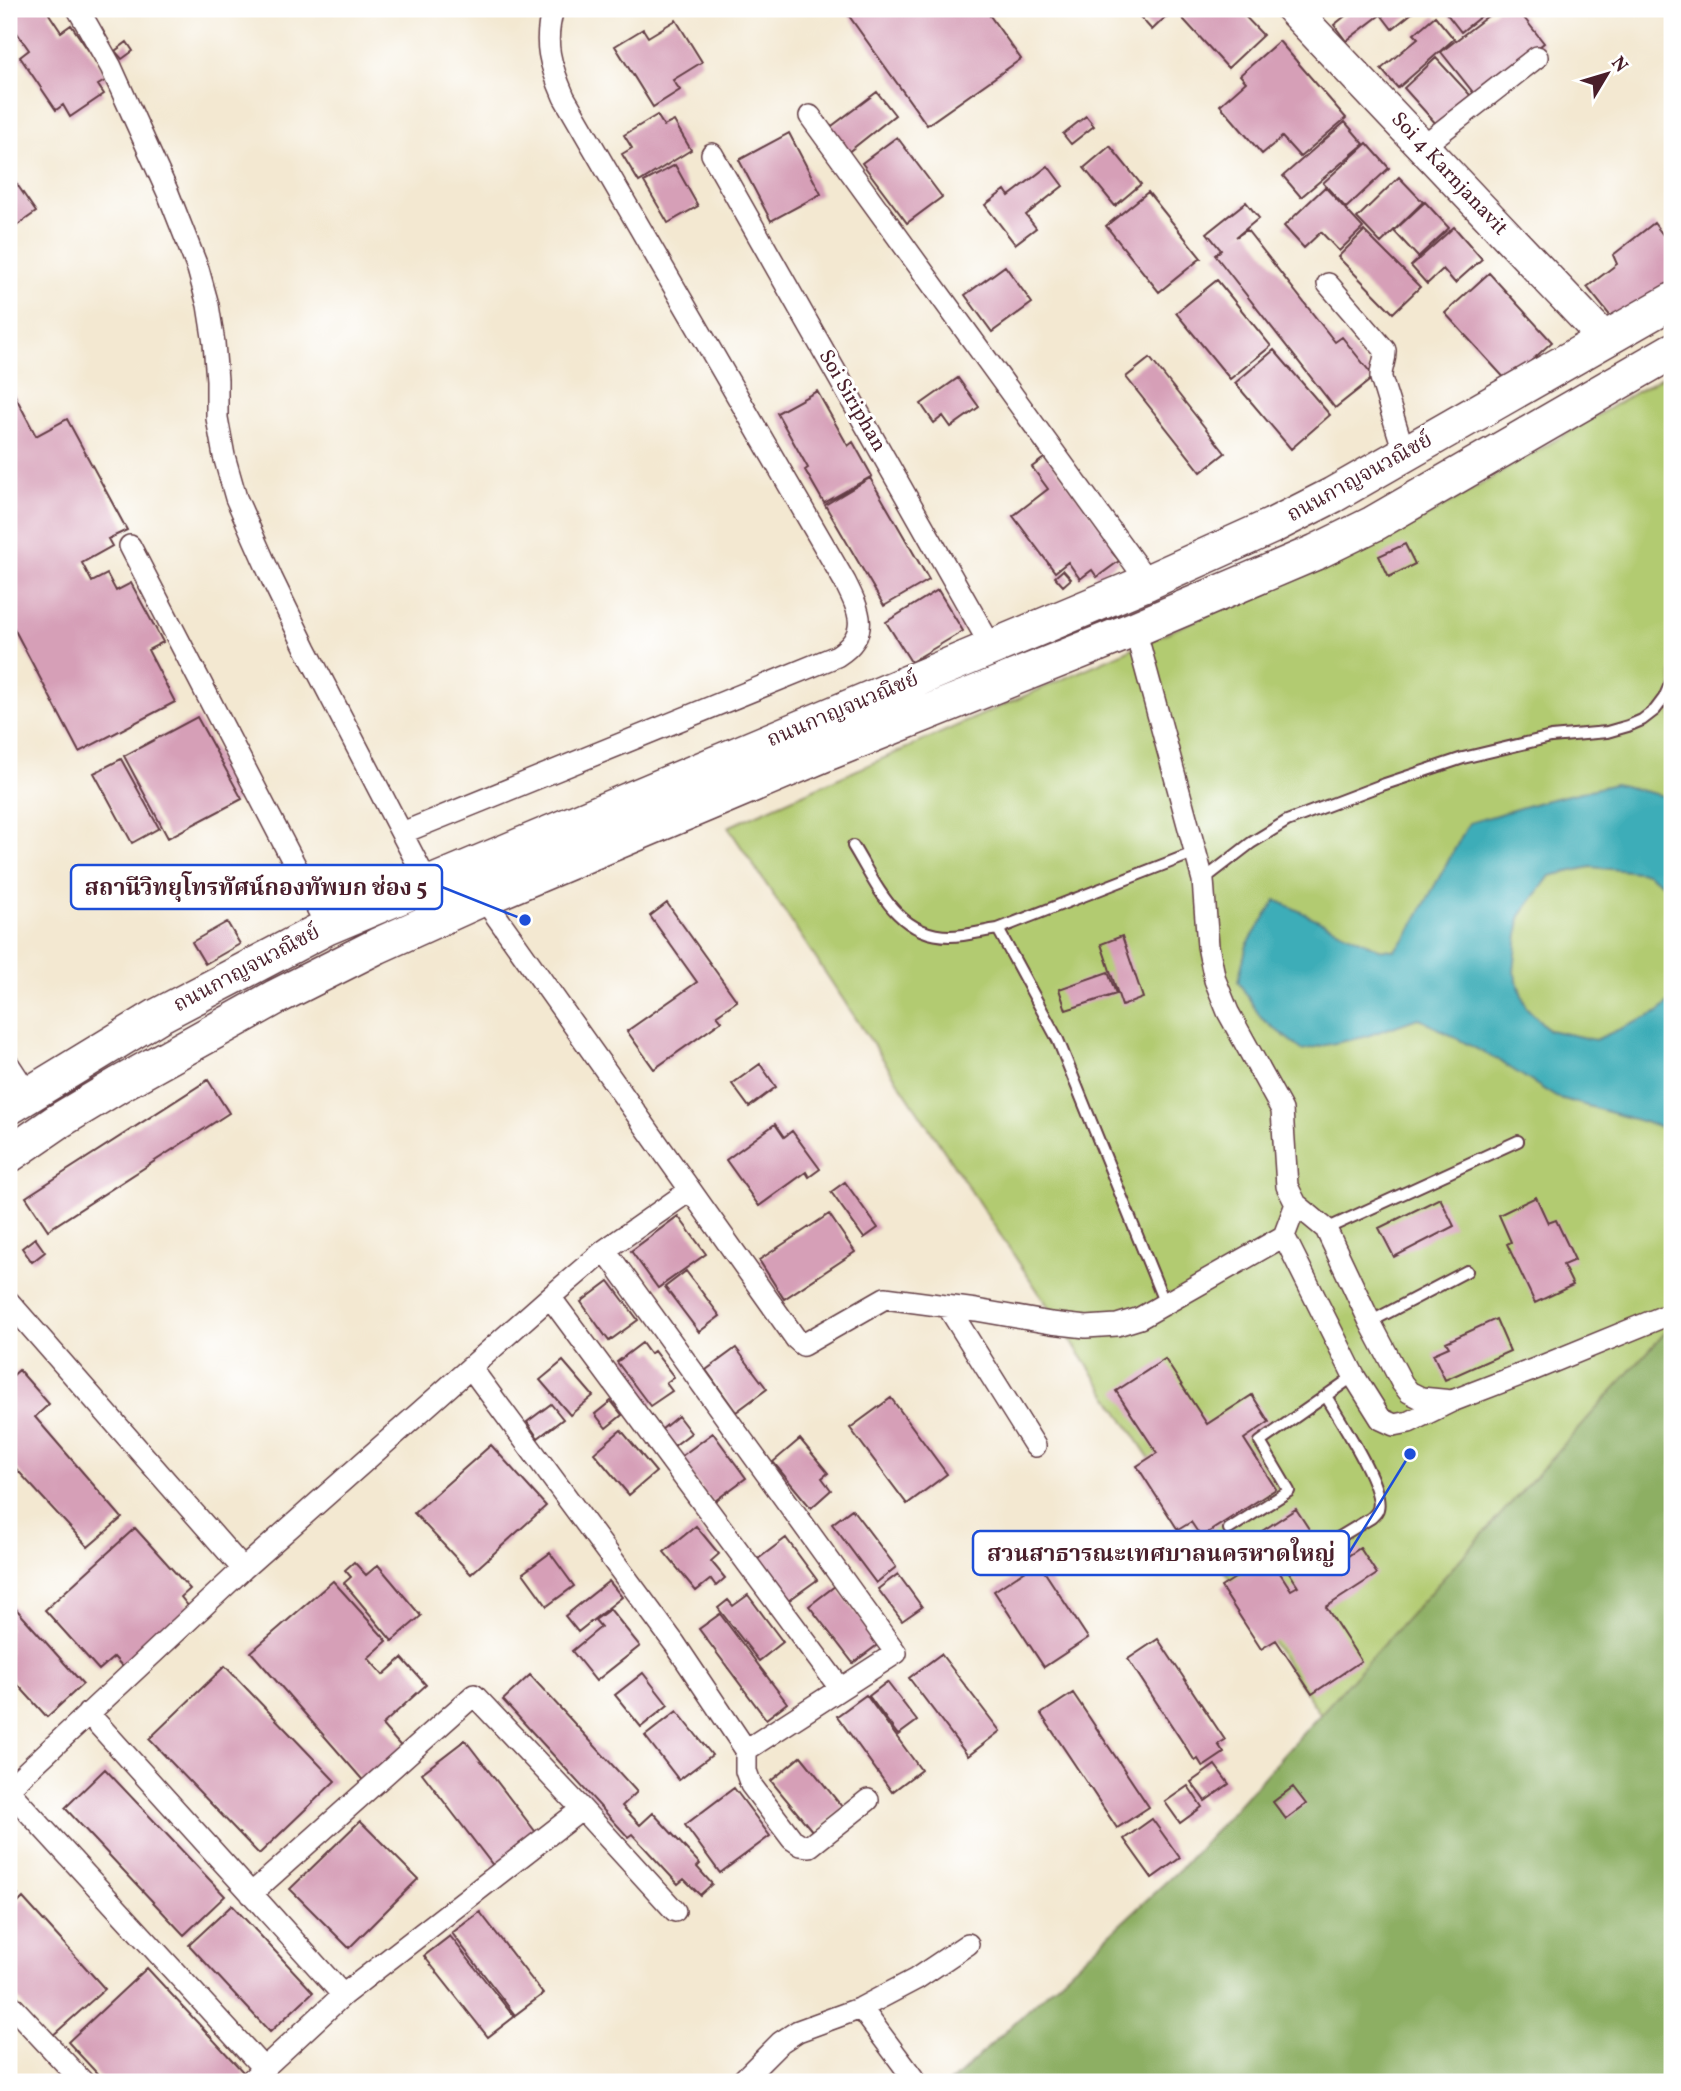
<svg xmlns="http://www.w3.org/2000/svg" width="1681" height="2091" viewBox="0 0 1681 2091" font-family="Vollkorn,'Noto Serif Thai',serif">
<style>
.green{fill:#b2cb71;stroke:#7e754e;stroke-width:2}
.forest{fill:#8daf63;stroke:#6c6747;stroke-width:2}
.water{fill:#3dadb8;stroke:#446672;stroke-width:2}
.building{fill:#d69fb7}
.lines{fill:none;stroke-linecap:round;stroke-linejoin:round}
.lane-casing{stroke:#633d44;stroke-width:14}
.street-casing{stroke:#633d44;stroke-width:24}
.secondary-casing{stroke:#633d44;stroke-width:35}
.primary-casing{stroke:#633d44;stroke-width:38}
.lane{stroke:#fff;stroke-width:10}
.street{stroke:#fff;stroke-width:21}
.secondary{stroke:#fff;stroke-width:32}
.primary{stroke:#fff;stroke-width:35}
.labels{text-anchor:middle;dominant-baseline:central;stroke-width:6;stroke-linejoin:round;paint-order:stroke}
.street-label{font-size:21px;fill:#4a1f2b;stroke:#fff}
.leader{fill:none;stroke:#1d4ed8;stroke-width:2.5}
.callout-dot{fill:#1d4ed8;stroke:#fff;stroke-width:2.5}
.callout{fill:#fff;stroke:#1d4ed8;stroke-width:2.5}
.callout-label{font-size:23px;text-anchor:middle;font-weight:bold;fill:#4a1f2b}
</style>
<rect width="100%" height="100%" fill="#fff"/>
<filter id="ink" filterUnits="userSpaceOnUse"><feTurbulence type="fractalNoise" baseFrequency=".0143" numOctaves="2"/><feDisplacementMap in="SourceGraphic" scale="14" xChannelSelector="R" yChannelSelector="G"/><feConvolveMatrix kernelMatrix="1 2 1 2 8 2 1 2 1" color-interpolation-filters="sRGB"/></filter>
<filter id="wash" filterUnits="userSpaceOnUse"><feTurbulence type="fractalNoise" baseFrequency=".00686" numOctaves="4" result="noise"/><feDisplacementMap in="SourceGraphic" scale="28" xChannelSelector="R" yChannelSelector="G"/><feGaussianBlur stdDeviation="1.57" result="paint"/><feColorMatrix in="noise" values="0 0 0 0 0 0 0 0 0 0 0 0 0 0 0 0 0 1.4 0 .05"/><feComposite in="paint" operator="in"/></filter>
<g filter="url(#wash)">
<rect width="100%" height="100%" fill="#f3e8d1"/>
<path class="green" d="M 1672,371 L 1672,2082 L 1566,2082 L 728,827 L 1416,523 Z"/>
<path class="forest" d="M 1672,1325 L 1672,2082 L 951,2082 L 1184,1865 Z"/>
<path class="water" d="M 1615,784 L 1672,798 L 1672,891 L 1647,873 L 1591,867 L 1550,876 L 1520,916 L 1514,972 L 1526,1007 L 1549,1030 L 1595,1040 L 1659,1012 L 1672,999 L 1672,1130 L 1556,1097 L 1496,1059 L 1418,1018 L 1364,1037 L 1302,1050 L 1261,1018 L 1238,981 L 1247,945 L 1276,900 L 1379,949 L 1394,950 L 1406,938 L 1469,823 L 1543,801 Z"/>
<g id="blocks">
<path class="building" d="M 9,9 L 52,9 L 49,14 L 61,32 L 71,25 L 108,79 L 98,85 L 104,94 L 70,117 L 63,105 L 56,110 L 20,57 L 29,50 L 17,33 L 9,31 Z
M 844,9 L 985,9 L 1021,59 L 927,125 Z
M 1133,9 L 1238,9 L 1263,35 L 1228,68 L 1174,9 L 1152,30 Z
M 1354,9 L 1388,9 L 1346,41 L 1334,25 Z
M 1391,9 L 1417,9 L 1392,29 L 1382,16 Z
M 1443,9 L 1490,9 L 1461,32 Z
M 1497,9 L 1517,9 L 1544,43 L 1476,96 L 1441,52 Z
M 1435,16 L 1454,39 L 1398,88 L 1381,69 L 1418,38 L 1414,34 Z
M 676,20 L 702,62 L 673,80 L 680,90 L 653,107 L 615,46 L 643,29 L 648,37 Z
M 1279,41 L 1346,118 L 1300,157 L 1282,137 L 1262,154 L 1220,105 L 1246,82 L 1240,75 Z
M 127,42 L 133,51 L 122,59 L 115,51 Z
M 1436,58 L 1471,96 L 1438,126 L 1404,88 Z
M 877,92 L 895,115 L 847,153 L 828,129 Z
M 657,115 L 664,126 L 674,121 L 691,150 L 639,182 L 622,154 L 632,148 L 624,135 Z
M 1086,116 L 1094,126 L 1071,144 L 1063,134 Z
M 1345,122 L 1364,144 L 1301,197 L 1283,176 Z
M 789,133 L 821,194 L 771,221 L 739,160 Z
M 897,137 L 942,197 L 907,223 L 862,163 Z
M 1367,143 L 1389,168 L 1346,208 L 1323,183 Z
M 1110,146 L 1141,184 L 1115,206 L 1084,168 Z
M 675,165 L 698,206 L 668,223 L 644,182 Z
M 1048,166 L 1063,186 L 1026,215 L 1036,228 L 1015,244 L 985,205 L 1005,190 L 1009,196 Z
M 1399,177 L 1423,202 L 1381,243 L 1357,218 Z
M 14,180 L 36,212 L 9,231 L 9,184 Z
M 1325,187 L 1363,228 L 1339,251 L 1321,232 L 1304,248 L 1284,226 Z
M 1148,192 L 1201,258 L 1159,292 L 1106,226 Z
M 1246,202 L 1259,218 L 1236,237 L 1247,230 L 1335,342 L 1342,337 L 1374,377 L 1335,408 L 1215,255 L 1221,250 L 1207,233 Z
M 1425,202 L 1449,228 L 1418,257 L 1394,231 Z
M 1654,223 L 1672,247 L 1672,286 L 1620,328 L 1587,287 L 1617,264 L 1613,255 Z
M 1454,227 L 1482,259 L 1455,283 L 1443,269 L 1427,284 L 1411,266 Z
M 1364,231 L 1420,287 L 1393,313 L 1338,257 Z
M 1005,266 L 1032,303 L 992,332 L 965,295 Z
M 1489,273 L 1552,342 L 1508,382 L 1445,313 Z
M 1217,280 L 1271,346 L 1230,379 L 1176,313 Z
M 1274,350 L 1330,415 L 1291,449 L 1235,383 Z
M 1150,358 L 1225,453 L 1201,472 L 1126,377 Z
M 958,378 L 979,407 L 951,427 L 943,416 L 934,423 L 921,404 Z
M 9,384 L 36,436 L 67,419 L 127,530 L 108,539 L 112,546 L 82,563 L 92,582 L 107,574 L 116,591 L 131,583 L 163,642 L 148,650 L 175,702 L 79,752 L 9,619 Z
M 817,391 L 848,446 L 853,442 L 872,476 L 824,503 L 805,470 L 808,468 L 777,413 Z
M 1047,456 L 1117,549 L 1112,552 L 1119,561 L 1097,577 L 1092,570 L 1080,579 L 1068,562 L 1055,572 L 1013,516 L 1048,489 L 1032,467 Z
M 870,478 L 929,580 L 884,606 L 825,505 Z
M 1405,544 L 1415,564 L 1389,577 L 1379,556 Z
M 1063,570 L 1071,579 L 1063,586 L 1055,577 Z
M 938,590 L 963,631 L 911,662 L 886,622 Z
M 197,717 L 242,799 L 168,838 L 124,756 Z
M 121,759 L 159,828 L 132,843 L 94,773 Z
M 667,903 L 737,1001 L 717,1015 L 722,1021 L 654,1069 L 627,1031 L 697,982 L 650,916 Z
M 227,922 L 240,944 L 205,964 L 192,942 Z
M 1122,936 L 1143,998 L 1122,1006 L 1101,944 Z
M 1108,972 L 1116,994 L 1066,1010 L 1059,989 Z
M 760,1064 L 776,1087 L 749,1107 L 732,1084 Z
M 208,1080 L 229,1113 L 48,1230 L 26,1197 Z
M 775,1124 L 784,1137 L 792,1131 L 820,1169 L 809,1177 L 806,1172 L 759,1206 L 726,1160 Z
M 845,1182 L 878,1228 L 864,1238 L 831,1192 Z
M 1536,1197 L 1548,1223 L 1556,1220 L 1575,1260 L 1563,1265 L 1573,1285 L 1535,1303 L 1507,1244 L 1511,1242 L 1499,1215 Z
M 1440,1198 L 1454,1226 L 1394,1257 L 1379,1228 Z
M 829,1214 L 855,1252 L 784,1299 L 759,1260 Z
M 678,1216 L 706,1254 L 658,1288 L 631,1251 Z
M 35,1238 L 45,1252 L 32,1262 L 22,1248 Z
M 686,1271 L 720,1316 L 699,1332 L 665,1287 Z
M 609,1281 L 638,1320 L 609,1341 L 581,1302 Z
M 1496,1319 L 1510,1351 L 1445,1380 L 1433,1354 L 1449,1347 L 1446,1342 Z
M 642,1343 L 650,1354 L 654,1351 L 674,1377 L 666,1383 L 672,1391 L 650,1406 L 617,1362 Z
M 736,1348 L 767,1389 L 736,1412 L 706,1370 Z
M 1165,1359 L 1207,1424 L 1252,1395 L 1269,1422 L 1244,1439 L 1276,1489 L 1201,1537 L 1191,1522 L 1178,1530 L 1137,1466 L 1157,1453 L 1116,1391 Z
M 563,1361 L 593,1396 L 570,1415 L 540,1380 Z
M 19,1370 L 49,1404 L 35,1417 L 122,1518 L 88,1547 L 9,1461 L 9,1379 Z
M 891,1398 L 947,1474 L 907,1504 L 850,1428 Z
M 611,1401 L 622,1415 L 606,1428 L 595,1414 Z
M 551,1404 L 563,1419 L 538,1438 L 527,1422 Z
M 678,1416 L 691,1433 L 674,1446 L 661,1430 Z
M 621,1430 L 656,1472 L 629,1495 L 594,1453 Z
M 713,1433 L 746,1478 L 712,1503 L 679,1458 Z
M 800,1439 L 828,1473 L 822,1478 L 831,1490 L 811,1508 L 773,1462 Z
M 491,1445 L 546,1506 L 471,1574 L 414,1513 Z
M 852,1509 L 896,1567 L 876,1583 L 832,1524 Z
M 1296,1509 L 1333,1566 L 1360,1548 L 1377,1574 L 1326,1607 L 1361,1661 L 1312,1694 L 1276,1640 L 1261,1649 L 1221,1587 L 1269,1556 L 1291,1590 L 1298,1586 L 1262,1531 Z
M 696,1526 L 719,1554 L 711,1561 L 725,1578 L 716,1586 L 711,1579 L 696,1591 L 664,1552 Z
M 135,1528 L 190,1589 L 181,1597 L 189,1607 L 123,1667 L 114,1657 L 99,1670 L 45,1610 Z
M 786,1538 L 817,1580 L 785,1603 L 754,1562 Z
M 550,1553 L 574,1586 L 547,1606 L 523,1573 Z
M 354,1562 L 366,1575 L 378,1565 L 421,1616 L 392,1641 L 344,1583 L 351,1577 L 345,1570 Z
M 1038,1562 L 1088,1638 L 1044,1667 L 994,1591 Z
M 898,1574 L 922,1607 L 902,1621 L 878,1589 Z
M 333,1581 L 387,1641 L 368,1658 L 383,1675 L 402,1658 L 426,1685 L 382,1725 L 405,1751 L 367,1785 L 251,1652 Z
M 609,1581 L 622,1597 L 578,1632 L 565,1616 Z
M 835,1586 L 880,1643 L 853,1663 L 809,1606 Z
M 748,1595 L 783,1642 L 759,1661 L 718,1608 L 728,1600 L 733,1606 Z
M 9,1601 L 83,1684 L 47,1717 L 9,1675 Z
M 610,1609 L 640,1646 L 596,1681 L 572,1651 L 601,1627 L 595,1620 Z
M 720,1614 L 787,1703 L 766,1719 L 699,1629 Z
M 1158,1639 L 1225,1740 L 1218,1744 L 1224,1753 L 1203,1767 L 1198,1759 L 1195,1761 L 1128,1659 Z
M 941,1654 L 1000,1731 L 968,1756 L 909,1678 Z
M 225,1666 L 335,1781 L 259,1854 L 149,1739 Z
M 643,1673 L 668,1705 L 641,1727 L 615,1695 Z
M 530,1675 L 637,1792 L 622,1806 L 640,1825 L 653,1813 L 700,1864 L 697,1867 L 712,1884 L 700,1895 L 684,1879 L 678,1884 L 632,1834 L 628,1837 L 503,1700 Z
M 887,1682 L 917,1721 L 898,1735 L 869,1696 Z
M 1073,1693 L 1149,1807 L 1117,1828 L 1041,1714 Z
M 866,1695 L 921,1770 L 892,1792 L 837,1716 Z
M 677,1711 L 712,1755 L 679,1780 L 645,1736 Z
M 465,1740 L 538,1835 L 495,1868 L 422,1773 Z
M 801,1756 L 843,1808 L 813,1832 L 771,1781 Z
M 1215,1765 L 1229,1784 L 1205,1801 L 1191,1782 Z
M 105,1769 L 225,1896 L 184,1935 L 65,1808 Z
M 1188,1786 L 1202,1807 L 1180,1823 L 1165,1802 Z
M 1293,1787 L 1306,1804 L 1286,1819 L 1273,1802 Z
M 734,1788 L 770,1836 L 720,1873 L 685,1825 Z
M 1152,1819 L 1180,1858 L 1152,1878 L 1124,1839 Z
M 360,1821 L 418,1879 L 349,1948 L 290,1889 Z
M 9,1879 L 16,1887 L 13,1890 L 18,1895 L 9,1904 Z
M 23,1898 L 105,1989 L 51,2037 L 9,1989 L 9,1912 Z
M 232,1905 L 313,1992 L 270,2032 L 189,1945 Z
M 480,1912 L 543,1994 L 515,2015 L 452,1933 Z
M 450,1936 L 514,2017 L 488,2037 L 424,1956 Z
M 147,1968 L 245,2074 L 236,2082 L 105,2082 L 68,2042 Z"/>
</g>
</g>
<g filter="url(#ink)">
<use href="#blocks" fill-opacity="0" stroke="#633d44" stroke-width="2"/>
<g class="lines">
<g class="lane-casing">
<path id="lane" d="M 853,846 C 877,885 896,936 950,936 C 966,936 983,931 998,929
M 1203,880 L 1251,843 L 1287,821 L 1379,786 L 1463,758 L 1551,737 L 1607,732 L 1628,726 L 1642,720 L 1655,710 L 1664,698 L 1672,680
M 1326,1229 L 1518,1141
M 1165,1304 L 1058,1040 L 998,929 L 1196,852
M 1370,1322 L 1467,1271
M 1229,1529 L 1289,1491 L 1260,1442 L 1354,1376
M 1323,1547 L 1371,1518 C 1374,1515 1377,1513 1378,1509 C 1385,1487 1338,1417 1326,1396"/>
</g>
<g class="street-casing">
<path id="street" d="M 78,9 L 111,67 L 168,193 L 198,269 L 208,305 L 214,343 L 217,380 L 217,418 L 224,456 L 236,498 L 272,579 L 306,649 L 428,884
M 810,116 L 1148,582
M 1423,146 L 1537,57
M 712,154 L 992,648
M 1328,284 L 1385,350 C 1386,361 1380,368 1381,378 L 1405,455
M 130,546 L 327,927
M 1135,629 L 1203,880 L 1208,946 L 1215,980 L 1228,1012 L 1282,1110 L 1287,1186 L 1296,1204 L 1326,1229 L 1370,1322 L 1402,1383 L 1409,1392 L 1421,1398 L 1452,1401
M 402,833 L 837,656 C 871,634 860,612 845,582 L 564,97 C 550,65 543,43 553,9
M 477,889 L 796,1339 L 803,1345 L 885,1298 L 976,1310 L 1051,1323 L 1086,1327 L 1117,1325 L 1140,1318 L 1284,1236
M 9,1065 L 28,1094
M 1296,1204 L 1284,1236 L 1354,1376 L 1381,1419 L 1394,1425 L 1409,1422 L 1452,1401 L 1535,1369 L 1672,1313
M 605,1250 L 896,1653 L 746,1750 L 746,1771 L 751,1785 L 792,1839 L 801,1845 L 810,1846 L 868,1800
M 550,1297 L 840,1688
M 9,1302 L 243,1569
M 948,1307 L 1035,1446
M 471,1368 L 675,1644 L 746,1750
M 88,1713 L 343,1995
M 9,1788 L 243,1569 L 550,1297 L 605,1250 L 689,1191
M 9,1791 L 264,2069
M 251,1894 L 474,1695 L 582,1809 L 675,1911
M 9,2003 L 83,2082
M 861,2008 L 916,2082
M 249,2082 L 343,1995 L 582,1809
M 741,2082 L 781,2042 L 798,2031 L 861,2008 L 916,1979 L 968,1944"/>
</g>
<g class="secondary-casing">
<path id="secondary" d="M 1292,9 L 1606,340"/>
</g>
<g class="primary-casing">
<path id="primary" d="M 9,1107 L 158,1016 L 327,927 L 1148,582 L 1272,526 L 1333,495 L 1672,301
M 9,1155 L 57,1122 L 120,1084 L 276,997 L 377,946 L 483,898 L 822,755 L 1135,629 L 1316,552 L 1373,524 L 1672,351"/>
</g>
<use href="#lane" class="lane"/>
<use href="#street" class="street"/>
<use href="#secondary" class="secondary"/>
<use href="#primary" class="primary"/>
</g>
</g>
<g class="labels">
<g class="street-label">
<text transform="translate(1449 174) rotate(47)">Soi 4 Karnjanavit</text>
<text transform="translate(852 401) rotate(60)">Soi Siriphan</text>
<text transform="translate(1360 478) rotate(-29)">ถนนกาญจนวณิชย์</text>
<text transform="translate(843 710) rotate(-23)">ถนนกาญจนวณิชย์</text>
<text transform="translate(247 969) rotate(-28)">ถนนกาญจนวณิชย์</text>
</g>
</g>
<path class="leader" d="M525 920L442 887M1410 1454L1349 1553"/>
<g class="callout-dot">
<circle cx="525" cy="920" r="7"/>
<circle cx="1410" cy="1454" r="7"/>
</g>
<g class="callout">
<rect x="71" y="865" width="371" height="44" rx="7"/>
<rect x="973" y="1531" width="376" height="44" rx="7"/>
</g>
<g class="callout-label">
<text x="256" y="895">สถานีวิทยุโทรทัศน์กองทัพบก ช่อง 5</text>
<text x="1161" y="1561">สวนสาธารณะเทศบาลนครหาดใหญ่</text>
</g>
<rect width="1681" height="2091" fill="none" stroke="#fff" stroke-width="35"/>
<g transform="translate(1607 74) rotate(52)" stroke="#ffffff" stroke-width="5" paint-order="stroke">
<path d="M0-5L12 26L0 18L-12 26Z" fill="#4a1f2b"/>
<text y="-10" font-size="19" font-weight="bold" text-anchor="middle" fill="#4a1f2b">N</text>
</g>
</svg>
